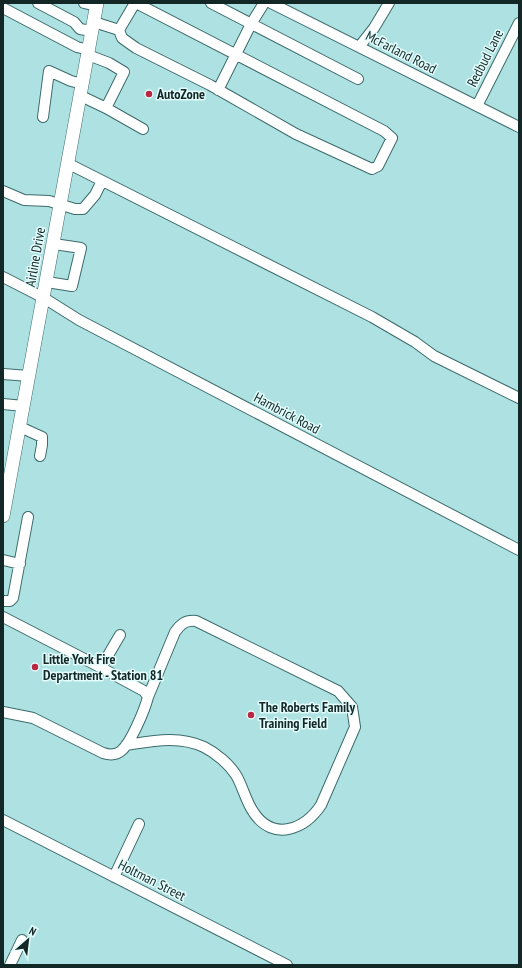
<svg xmlns="http://www.w3.org/2000/svg" width="522" height="968" viewBox="0 0 522 968" font-family="'PT Sans Narrow',sans-serif">
<style>
.lines{fill:none;stroke-linecap:round;stroke-linejoin:round}
.minor-casing{stroke:#3c6b6c;stroke-width:12}
.major-casing{stroke:#3c6b6c;stroke-width:14}
.minor{stroke:#fff;stroke-width:10}
.major{stroke:#fff;stroke-width:13}
.poi-dot{fill:#b92843;stroke:#e3fcfc;stroke-width:1.5}
.labels{text-anchor:middle;dominant-baseline:central;stroke-width:3;stroke-linejoin:round;paint-order:stroke}
.street-label{font-size:14px;fill:#132727;stroke:#e3fcfc}
.poi-label{font-size:14px;font-weight:bold;fill:#132727;stroke:#e3fcfc;text-anchor:start}
</style>
<rect width="100%" height="100%" fill="#aee1e1"/>
<g class="lines">
<g class="minor-casing">
<path id="minor" d="M 38,3 L 74,22 L 80,29 L 92,31
M 84,3 L 97,6
M 211,3 L 358,79
M 271,3 L 519,127
M 3,8 L 77,47 L 89,50
M 94,22 L 119,30 L 122,38 L 136,48 L 210,85 L 296,134 L 372,169 L 378,166 L 392,138 L 384,131 L 136,3
M 119,30 L 135,3
M 359,47 L 374,28 L 389,3
M 218,90 L 251,24 L 264,3
M 81,96 L 106,108 L 124,72 L 109,63 L 88,55
M 477,106 L 519,23
M 106,108 L 143,129
M 43,117 L 49,71 L 71,81 L 83,84
M 69,164 L 372,317 L 415,342 L 434,356 L 519,398
M 3,191 L 24,200 L 49,201 L 75,209 L 83,209 L 95,195 L 102,181
M 3,277 L 44,298 L 79,320 L 519,550
M 47,282 L 72,286 L 81,248 L 54,244
M 3,374 L 29,376
M 3,404 L 24,406
M 20,427 L 42,437 L 42,445 L 40,456
M 3,560 L 20,564
M 3,601 L 10,601 L 13,598 L 28,517
M 3,617 L 96,665 L 103,664 L 120,635
M 3,712 L 33,718 L 103,753 C 109,755 115,756 121,751 C 131,743 145,709 148,697 L 144,691 L 96,665
M 126,745 C 152,741 179,735 204,747 C 216,753 229,764 236,775 C 243,787 246,802 254,813 C 274,842 305,829 321,805 L 355,727 L 352,707 L 338,691 L 196,621 C 185,620 181,624 175,632 L 148,697
M 3,820 L 287,965
M 114,877 L 139,824
M 10,965 L 22,940"/>
</g>
<g class="major-casing">
<path id="major" d="M 3,516 L 97,3"/>
</g>
<use href="#minor" class="minor"/>
<use href="#major" class="major"/>
</g>
<g class="poi-dot">
<circle cx="149" cy="94" r="4"/>
<circle cx="35" cy="667" r="4"/>
<circle cx="251" cy="715" r="4"/>
</g>
<g class="labels">
<g class="street-label">
<text transform="translate(401 52) rotate(27)">McFarland Road</text>
<text transform="translate(485 58) rotate(-63)">Redbud Lane</text>
<text transform="translate(35 257) rotate(-80)">Airline Drive</text>
<text transform="translate(287 413) rotate(28)">Hambrick Road</text>
<text transform="translate(152 880) rotate(27)">Holtman Street</text>
</g>
<g class="poi-label">
<text x="157" y="94">AutoZone</text>
<text x="43" y="659">Little York Fire<tspan x="43" dy="16">Department - Station 81</tspan></text>
<text x="259" y="707">The Roberts Family<tspan x="259" dy="16">Training Field</tspan></text>
</g>
</g>
<rect width="522" height="968" fill="none" stroke="#132727" stroke-width="8"/>
<g transform="translate(28 940) rotate(28)" stroke="#e3fcfc" stroke-width="3" paint-order="stroke">
<path d="M0-3L7 15L0 10L-7 15Z" fill="#132727"/>
<text y="-6" font-size="11" font-weight="bold" text-anchor="middle" fill="#132727">N</text>
</g>
</svg>
